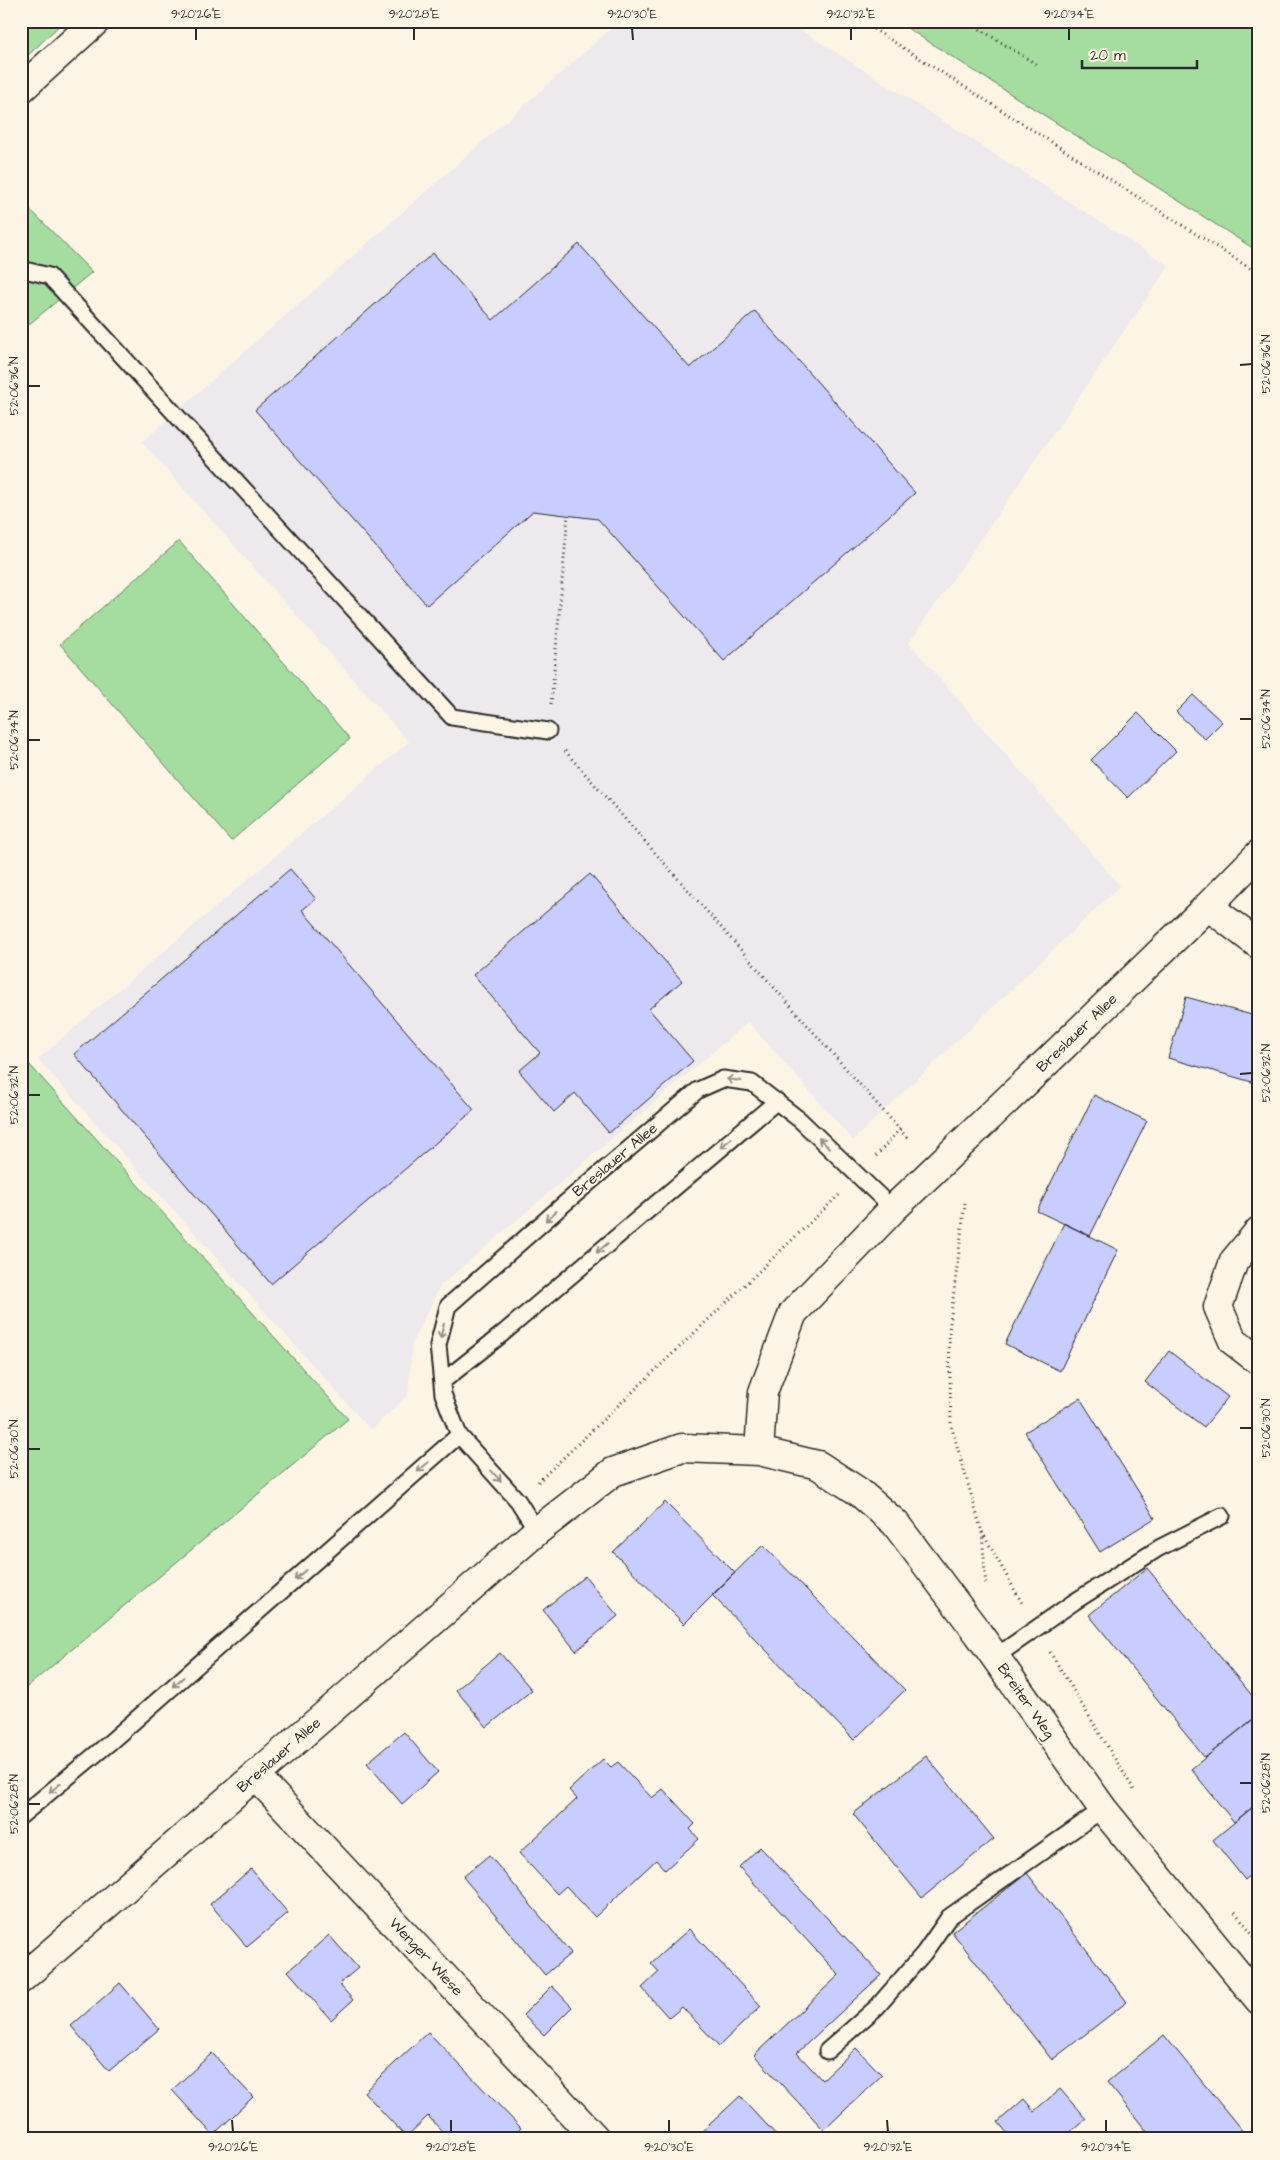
<svg xmlns="http://www.w3.org/2000/svg" width="1280" height="2160" viewBox="0 0 1280 2160" font-family="'Architects Daughter',sans-serif">
<style>
.built{fill:#ede9ed}
.green{fill:#a5dca0;stroke:#688466}
.building{fill:#c9ccff;stroke:#2b2b2b}
.lines{fill:none;stroke-linecap:round;stroke-linejoin:round}
.lane-casing{stroke:#2b2b2b;stroke-width:19}
.street-casing{stroke:#2b2b2b;stroke-width:31}
.path{stroke:#2b2b2b;stroke-width:3;stroke-dasharray:1 4;stroke-linecap:butt}
.lane{stroke:#fcf5e5;stroke-width:15}
.street{stroke:#fcf5e5;stroke-width:28}
.oneway{stroke:#949088}
.ticks{fill:none;stroke:#2b2b2b;stroke-width:2}
.labels{text-anchor:middle;dominant-baseline:central;stroke-width:4;stroke-linejoin:round;paint-order:stroke}
.street-label{font-size:15px;fill:#2b2b2b;stroke:#fcf5e5}
.neatline{fill:none;stroke:#2b2b2b;stroke-width:2}
.ticks-label{font-size:12px;text-anchor:middle;fill:#2b2b2b}
</style>
<rect width="100%" height="100%" fill="#fcf5e5"/>
<filter id="ink" filterUnits="userSpaceOnUse"><feTurbulence type="fractalNoise" baseFrequency=".02" numOctaves="2"/><feDisplacementMap in="SourceGraphic" scale="10" xChannelSelector="R" yChannelSelector="G"/><feConvolveMatrix kernelMatrix="1 2 1 2 8 2 1 2 1" color-interpolation-filters="sRGB"/></filter>
<g filter="url(#ink)">
<path class="built" d="M 620,21 L 787,21 L 1169,266 L 909,643 L 1120,886 L 853,1140 L 748,1022 L 440,1286 L 412,1343 L 408,1395 L 371,1430 L 38,1059 L 409,742 L 142,442 Z"/>
<path class="green" d="M 21,21 L 64,21 L 21,62 Z
M 896,21 L 1259,21 L 1259,252 Z
M 21,200 L 92,272 L 21,331 Z
M 179,541 L 350,739 L 231,841 L 60,644 Z
M 21,1055 L 348,1419 L 21,1692 Z"/>
<path class="building" d="M 579,244 L 690,368 L 755,311 L 915,493 L 724,661 L 598,519 L 533,511 L 427,605 L 255,410 L 433,253 L 493,320 Z
M 1193,695 L 1222,722 L 1205,739 L 1176,712 Z
M 1138,713 L 1176,751 L 1128,798 L 1091,760 Z
M 290,869 L 316,899 L 302,910 L 474,1110 L 271,1284 L 74,1054 Z
M 590,874 L 682,981 L 649,1009 L 693,1061 L 609,1133 L 575,1093 L 554,1112 L 519,1071 L 540,1053 L 473,975 Z
M 1186,997 L 1259,1017 L 1259,1084 L 1168,1058 Z
M 1094,1095 L 1147,1121 L 1090,1236 L 1037,1211 Z
M 1064,1223 L 1118,1250 L 1060,1371 L 1005,1344 Z
M 1169,1351 L 1228,1397 L 1204,1427 L 1145,1382 Z
M 1080,1398 L 1155,1518 L 1100,1552 L 1025,1432 Z
M 665,1502 L 735,1573 L 684,1624 L 613,1552 Z
M 763,1545 L 905,1690 L 854,1740 L 712,1595 Z
M 1147,1568 L 1259,1704 L 1259,1714 L 1205,1758 L 1089,1615 Z
M 585,1576 L 618,1616 L 576,1651 L 543,1610 Z
M 500,1653 L 532,1690 L 487,1727 L 456,1690 Z
M 1256,1717 L 1259,1720 L 1259,1802 L 1234,1822 L 1191,1769 Z
M 404,1732 L 438,1772 L 402,1804 L 367,1763 Z
M 926,1756 L 994,1839 L 922,1898 L 853,1814 Z
M 603,1759 L 611,1767 L 618,1762 L 652,1798 L 663,1789 L 695,1824 L 690,1829 L 699,1839 L 665,1870 L 656,1860 L 595,1917 L 566,1886 L 557,1894 L 519,1853 L 577,1799 L 569,1790 Z
M 1259,1802 L 1259,1868 L 1245,1880 L 1213,1840 Z
M 760,1847 L 881,1975 L 797,2053 L 822,2080 L 856,2048 L 882,2075 L 824,2130 L 754,2055 L 839,1975 L 739,1867 Z
M 489,1855 L 571,1953 L 545,1975 L 463,1877 Z
M 251,1869 L 288,1913 L 247,1947 L 210,1904 Z
M 1027,1873 L 1127,2002 L 1052,2060 L 952,1932 Z
M 689,1929 L 761,2006 L 719,2046 L 682,2007 L 669,2018 L 642,1988 L 659,1972 L 651,1963 Z
M 329,1935 L 358,1968 L 339,1984 L 353,2000 L 331,2020 L 288,1971 Z
M 120,1983 L 159,2029 L 109,2071 L 71,2026 Z
M 552,1986 L 572,2007 L 544,2035 L 523,2015 Z
M 428,2032 L 521,2128 L 510,2139 L 449,2139 L 428,2116 L 406,2137 L 364,2092 Z
M 1164,2035 L 1249,2139 L 1153,2139 L 1107,2082 Z
M 212,2053 L 253,2097 L 213,2135 L 172,2090 Z
M 1060,2089 L 1086,2119 L 1062,2139 L 1012,2139 L 998,2122 L 1024,2099 L 1034,2111 Z
M 740,2096 L 780,2139 L 694,2139 Z
M 21,2120 L 33,2132 L 26,2139 L 21,2139 Z"/>
<g class="lines">
<g class="lane-casing">
<path id="lane" d="M 21,269 L 49,276 L 452,717 L 548,731
M 442,1382 L 501,1335 L 777,1101
M 537,1531 L 518,1501 L 459,1435 L 443,1394 L 438,1345 L 448,1306 L 564,1204 L 698,1090 L 723,1079 L 752,1083 L 800,1120 L 893,1209
M 995,1657 L 1074,1602 L 1159,1548 L 1222,1516
M 21,1816 L 108,1744 L 459,1435
M 827,2051 L 877,2007 L 924,1953 L 949,1917 L 1103,1809"/>
</g>
<g class="street-casing">
<path id="street" d="M 21,89 L 96,21
M 1208,906 L 1259,945
M 1259,1231 L 1234,1261 L 1218,1307 L 1233,1341 L 1259,1361
M 759,1451 L 763,1392 L 793,1313 L 893,1209 L 1049,1060 L 1208,906 L 1259,854
M 256,1776 L 596,2139
M 21,1979 L 537,1531 L 613,1472 L 682,1448 L 759,1451 L 818,1465 L 859,1492 L 895,1523 L 978,1633 L 1103,1809 L 1259,2000"/>
</g>
<path class="path" d="M 861,21 L 1259,274
M 967,21 L 1039,66
M 551,704 L 568,515
M 565,751 L 909,1140
M 876,1156 L 900,1129
M 965,1203 L 949,1331 L 951,1425 L 982,1532 L 986,1587
M 538,1482 L 839,1195
M 982,1532 L 1022,1603
M 1050,1652 L 1134,1790
M 1235,1912 L 1259,1942"/>
<use href="#lane" class="lane"/>
<use href="#street" class="street"/>
</g>
<defs><path id="oneway-shaft" d="M-6 0H5M1.5-3L5.5 0L1.5 3" fill="none" stroke-width="1.6" stroke-linecap="round" stroke-linejoin="round" transform="scale(1.25)"/></defs>
<g class="oneway">
<use href="#oneway-shaft" transform="translate(734 1080) rotate(-172)"/>
<use href="#oneway-shaft" transform="translate(726 1143) rotate(140)"/>
<use href="#oneway-shaft" transform="translate(824 1143) rotate(-137)"/>
<use href="#oneway-shaft" transform="translate(551 1216) rotate(138)"/>
<use href="#oneway-shaft" transform="translate(602 1248) rotate(140)"/>
<use href="#oneway-shaft" transform="translate(442 1331) rotate(104)"/>
<use href="#oneway-shaft" transform="translate(423 1467) rotate(139)"/>
<use href="#oneway-shaft" transform="translate(496 1476) rotate(48)"/>
<use href="#oneway-shaft" transform="translate(300 1575) rotate(139)"/>
<use href="#oneway-shaft" transform="translate(178 1682) rotate(139)"/>
<use href="#oneway-shaft" transform="translate(55 1788) rotate(140)"/>
</g>
</g>
<path class="ticks" d="M 196,28 L 196,40M 414,28 L 414,40M 632,28 L 633,40M 851,28 L 851,40M 1069,28 L 1069,40M 1240,365 L 1252,364M 28,386 L 40,386M 1240,719 L 1252,719M 28,740 L 40,740M 1240,1074 L 1252,1073M 28,1095 L 40,1095M 1240,1428 L 1252,1428M 28,1449 L 40,1449M 1240,1783 L 1252,1783M 28,1804 L 40,1804M 232,2120 L 233,2132M 451,2120 L 451,2132M 669,2120 L 669,2132M 887,2120 L 888,2132M 1106,2120 L 1106,2132"/>
<g class="labels">
<g class="street-label">
<text transform="translate(1077 1033) rotate(-44)">Breslauer Allee</text>
<text transform="translate(615 1160) rotate(-40)">Breslauer Allee</text>
<text transform="translate(1026 1701) rotate(55)">Breiter Weg</text>
<text transform="translate(279 1755) rotate(-41)">Breslauer Allee</text>
<text transform="translate(426 1957) rotate(47)">Wenger Wiese</text>
</g>
</g>
<rect width="1280" height="2160" fill="none" stroke="#fcf5e5" stroke-width="55"/>
<path d="M1082 60v8h115v-8" fill="none" stroke="#2b2b2b" stroke-width="2.5"/>
<text x="1090" y="60" font-size="15" fill="#2b2b2b" stroke="#fcf5e5" stroke-width="4" paint-order="stroke">20 m</text>
<rect x="28" y="28" width="1224" height="2104" class="neatline"/>
<g class="ticks-label">
<text x="196" y="18">9°20'26"E</text>
<text x="414" y="18">9°20'28"E</text>
<text x="632" y="18">9°20'30"E</text>
<text x="851" y="18">9°20'32"E</text>
<text x="1069" y="18">9°20'34"E</text>
<text transform="translate(1266 364) rotate(-90)" y="4">52°06'36"N</text>
<text transform="translate(14 386) rotate(-90)" y="4">52°06'36"N</text>
<text transform="translate(1266 719) rotate(-90)" y="4">52°06'34"N</text>
<text transform="translate(14 740) rotate(-90)" y="4">52°06'34"N</text>
<text transform="translate(1266 1073) rotate(-90)" y="4">52°06'32"N</text>
<text transform="translate(14 1095) rotate(-90)" y="4">52°06'32"N</text>
<text transform="translate(1266 1428) rotate(-90)" y="4">52°06'30"N</text>
<text transform="translate(14 1449) rotate(-90)" y="4">52°06'30"N</text>
<text transform="translate(1266 1783) rotate(-90)" y="4">52°06'28"N</text>
<text transform="translate(14 1804) rotate(-90)" y="4">52°06'28"N</text>
<text x="233" y="2151">9°20'26"E</text>
<text x="451" y="2151">9°20'28"E</text>
<text x="669" y="2151">9°20'30"E</text>
<text x="888" y="2151">9°20'32"E</text>
<text x="1106" y="2151">9°20'34"E</text>
</g>
</svg>
